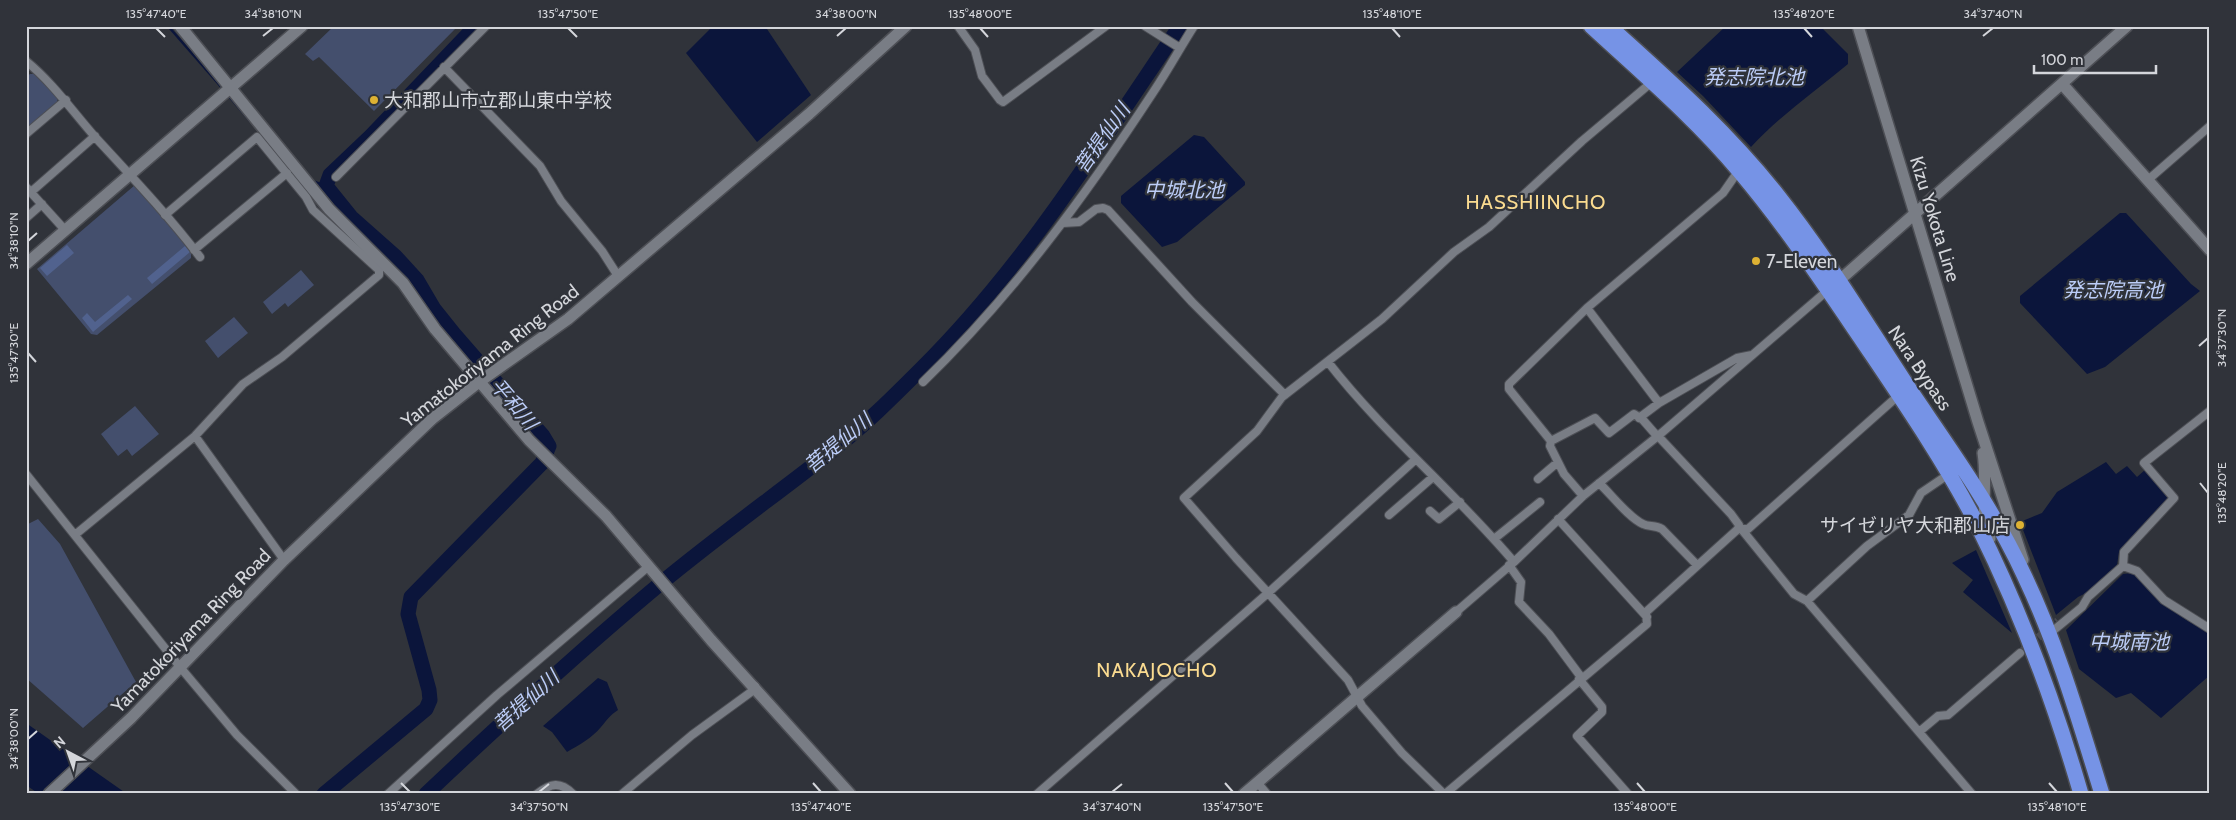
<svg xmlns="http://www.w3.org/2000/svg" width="2236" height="820" viewBox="0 0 2236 820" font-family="Cabin,'Noto Sans JP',sans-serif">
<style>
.green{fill:#444f6d}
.forest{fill:#51628e}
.water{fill:#0b153b}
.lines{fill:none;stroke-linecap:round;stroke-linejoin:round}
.stream{stroke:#0b153b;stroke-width:2.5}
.river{stroke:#0b153b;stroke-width:15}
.street-tunnel{stroke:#494b52;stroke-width:8;stroke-dasharray:8 4;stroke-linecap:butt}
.street-casing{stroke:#4d4f55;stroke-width:10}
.secondary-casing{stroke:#4d4f55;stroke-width:14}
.highway-casing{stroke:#4d4f55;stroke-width:18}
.street{stroke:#797d85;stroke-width:8}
.secondary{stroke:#797d85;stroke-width:11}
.highway{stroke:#7693e6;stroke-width:15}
.ticks{fill:none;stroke:#d4d6db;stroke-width:2}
.poi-dot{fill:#ddb133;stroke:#30333a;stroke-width:2}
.labels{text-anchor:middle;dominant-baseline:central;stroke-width:4.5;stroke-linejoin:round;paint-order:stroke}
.poi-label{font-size:19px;fill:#d4d6db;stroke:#30333a;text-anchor:start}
.street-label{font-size:19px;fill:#d4d6db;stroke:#30333a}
.water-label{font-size:20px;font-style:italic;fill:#bccdf8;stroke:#30333a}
.neighbourhood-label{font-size:20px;letter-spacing:1px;fill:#fadb90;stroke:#30333a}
.neatline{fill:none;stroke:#d4d6db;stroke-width:2}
.ticks-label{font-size:12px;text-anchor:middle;fill:#d4d6db}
</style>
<rect width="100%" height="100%" fill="#30333a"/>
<path class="green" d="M 334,26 L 458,26 L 374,111 L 319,57 L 313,61 L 305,54 Z
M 30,74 L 36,74 L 58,97 L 57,102 L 26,129 L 26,77 Z
M 135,185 L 191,251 L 191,258 L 97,335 L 91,334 L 37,269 Z
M 301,270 L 314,285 L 288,307 L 285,303 L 272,314 L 263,302 Z
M 234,317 L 248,333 L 218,358 L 205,341 Z
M 135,406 L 159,434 L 132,456 L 127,449 L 118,456 L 101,434 Z
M 38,519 L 60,544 L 136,682 L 83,728 L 26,678 L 26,525 Z"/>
<path class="forest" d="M 67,245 L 74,253 L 47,276 L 40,268 Z
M 185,246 L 190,252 L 152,284 L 147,278 Z
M 128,295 L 132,299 L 93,332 L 82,318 L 87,313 L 95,322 Z"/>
<path class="water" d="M 713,26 L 765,26 L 811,95 L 757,142 L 686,53 Z
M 1726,26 L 1820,26 L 1848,54 L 1848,64 C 1816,91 1779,116 1751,147 L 1703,96 L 1677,72 Z
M 1194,135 L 1204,137 L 1245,182 L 1245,185 L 1177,242 L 1162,247 L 1121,203 L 1121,196 Z
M 2120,213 L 2126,213 L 2191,284 L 2200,291 L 2105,367 L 2087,374 L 2020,303 L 2020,296 Z
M 2106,462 L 2116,474 L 2127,466 L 2137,477 L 2146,469 L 2170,499 L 2119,552 L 2117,565 L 2086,593 L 2078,597 L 2056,615 L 2020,522 L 2042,513 L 2057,492 Z
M 1976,550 L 2012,633 L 1963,592 L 1973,580 L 1952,563 Z
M 2133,573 C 2157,596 2179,620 2210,632 L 2210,675 L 2161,718 L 2131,693 L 2116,698 L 2079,669 L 2066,630 L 2123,574 Z
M 598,678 L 607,682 L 618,710 C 610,715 607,720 601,727 C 592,738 579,745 567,752 L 552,732 L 543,726 Z
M 26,723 L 127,794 L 39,794 L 26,785 Z"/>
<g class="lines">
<path class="stream" d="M 168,26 L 223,89
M 228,95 L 250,121
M 312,181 L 326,186"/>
<path class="river" d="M 324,794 L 426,709 L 430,700 L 429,690 L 408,614 L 411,597 L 542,463 L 549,446 L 543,436 L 454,334 L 434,309 L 417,280 L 395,256 L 351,217 L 326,186 L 330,175 L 371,136 L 476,26
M 426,794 C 499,725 572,658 648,594 C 708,543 772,498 833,450 C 864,426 893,397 921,369 C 1023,268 1100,144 1180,26"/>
<path class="street-tunnel" d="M 2020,653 L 2058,621"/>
<g class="street-casing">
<path id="street" d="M 958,26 L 975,50 L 982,76 L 1000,100 L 1003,102 L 1106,26
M 1145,26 L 1180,48
M 26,61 C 53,83 73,112 96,138 C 132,177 168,215 200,257
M 444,67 L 540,166 L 561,201 L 602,251 L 618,276
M 26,134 L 66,100
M 336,177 L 486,26
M 2149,179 L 2210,126
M 26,187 L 65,230
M 31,192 L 95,136
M 26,218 L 42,204
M 1063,223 L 1079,222 L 1096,209 L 1103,208 L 1108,210 L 1192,302 L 1285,395
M 194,250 L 287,173
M 1587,308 L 1659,403
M 1328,362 C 1384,434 1455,492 1514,562
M 923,382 C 1013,295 1086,195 1154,91 C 1168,70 1180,48 1194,26
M 1639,418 L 1659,403 L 1737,358 L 1752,355
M 195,436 L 284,560
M 1658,436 L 1731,514 L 1739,525 L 1738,529
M 1551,441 L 1595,418 L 1609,433 L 1634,414 L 1643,420 L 1657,436
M 26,474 L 180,667 L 237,735 L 296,794
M 1538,479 L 1558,462
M 1599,483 C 1611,494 1629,518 1643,524 C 1649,527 1655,525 1662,529 L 1697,565
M 1583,496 L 1564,474 L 1550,446 L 1551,441 L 1509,389 L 1509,384 L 1587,308 L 1723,193 L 1739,170
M 1430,511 L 1439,519 L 1460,502
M 1389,515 L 1433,477
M 1558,519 L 1647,617
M 1743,531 L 1794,594 L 1807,601 L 1972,794
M 76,534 L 195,436 L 243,384 L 282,357 L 379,275 L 379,270 L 313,210 L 306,197 L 257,137 L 165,215
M 1494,539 L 1540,502
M 1509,565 L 1521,582 L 1519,602 L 1549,634 L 1581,677
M 2123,566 L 2137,571 L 2164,600 L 2210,629
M 1807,601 L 1867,546 L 1909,515 L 1921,493 L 1949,474
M 1456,612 L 1514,562 L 1583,496 L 1658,436 L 1828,290
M 2049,634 L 2082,607 L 2088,597 L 2123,566 L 2124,552 L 2174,498 L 2144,463 L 2210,411
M 1579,679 L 1602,707 L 1602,712 L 1577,736 L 1628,794
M 1919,732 L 1938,716 L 1948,715 L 2020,653
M 1257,782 L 1267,794
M 388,794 L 497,695 L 649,566
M 537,794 C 551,783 560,781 573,794
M 622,794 L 692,735 L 751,692 L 755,686
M 1037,794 L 1268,593 L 1416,459
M 1444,794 L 1402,753 L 1362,706 L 1348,680 L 1236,558 L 1184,498 L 1257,431 L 1282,397 L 1382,319 L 1454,252 L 1489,227 L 1582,141 L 1652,82
M 1445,794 L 1647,624 L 1646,612 L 1738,529 L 1748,529 L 1899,395"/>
</g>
<g class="secondary-casing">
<path id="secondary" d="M 180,26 L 329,209 L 403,283 L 435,329 L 529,440 L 606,516 L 711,640 L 850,794
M 1858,26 L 1978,422 L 2023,560
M 2063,85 L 2210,250
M 26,264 L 302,26
M 1833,286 L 2127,26
M 1983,453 C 1988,485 1979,506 1990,538
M 49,794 L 131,718 L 284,560 L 432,419 L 479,382 L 568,319 L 809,114 L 906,26
M 1244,794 L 1456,612"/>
</g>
<g class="highway-casing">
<path id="highway" d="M 1591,26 C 1642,73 1696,119 1740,172 C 1784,224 1822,281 1860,337 C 1901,398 1944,460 1978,526 C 2021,612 2054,701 2081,794
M 1609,26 C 1669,80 1729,133 1779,197 C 1828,259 1869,328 1912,393 C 1952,452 1994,510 2024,575 C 2057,644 2079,720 2102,794"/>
</g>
<use href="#street" class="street"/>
<use href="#secondary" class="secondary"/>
<use href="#highway" class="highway"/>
</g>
<path class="ticks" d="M 156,28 L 165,37M 568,28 L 577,37M 980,28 L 988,37M 1392,28 L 1400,37M 1804,28 L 1812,37M 263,36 L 273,28M 837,36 L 846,28M 1983,36 L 1993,28M 28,241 L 37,233M 2199,346 L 2208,338M 28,353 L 36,362M 2200,483 L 2208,493M 28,739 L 37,731M 401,783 L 410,792M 813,783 L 821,792M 1225,783 L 1233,792M 1637,783 L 1645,792M 2049,783 L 2057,792M 539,792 L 549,784M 1112,792 L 1122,784"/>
<g class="poi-dot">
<circle cx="374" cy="100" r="5"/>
<circle cx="1756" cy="261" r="5"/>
<circle cx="2020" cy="525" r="5"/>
</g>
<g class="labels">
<g class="poi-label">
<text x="384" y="100">大和郡山市立郡山東中学校</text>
<text x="1766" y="261">7-Eleven</text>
<text x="2010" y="525" text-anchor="end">サイゼリヤ大和郡山店</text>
</g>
<g class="street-label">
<text transform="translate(1935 219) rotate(73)">Kizu Yokota Line</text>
<text transform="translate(490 356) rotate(-38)">Yamatokoriyama Ring Road</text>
<text transform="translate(1920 368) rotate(56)">Nara Bypass</text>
<text transform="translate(191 631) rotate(-46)">Yamatokoriyama Ring Road</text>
</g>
<g class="water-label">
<text x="1754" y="77">発志院北池</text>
<text transform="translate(1102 138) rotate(-55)">菩提仙川</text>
<text x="1184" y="190">中城北池</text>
<text x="2113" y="290">発志院高池</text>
<text transform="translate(514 404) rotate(50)">平和川</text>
<text transform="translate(838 443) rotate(-40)">菩提仙川</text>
<text x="2129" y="642">中城南池</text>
<text transform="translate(526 701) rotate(-42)">菩提仙川</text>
</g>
<g class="neighbourhood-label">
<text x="1536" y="202">HASSHIINCHO</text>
<text x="1157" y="670">NAKAJOCHO</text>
</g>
</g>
<rect width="2236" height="820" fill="none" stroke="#30333a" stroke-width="55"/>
<g transform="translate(68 752) rotate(319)" stroke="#30333a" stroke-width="4" paint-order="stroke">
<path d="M0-4L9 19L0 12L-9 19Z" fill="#d4d6db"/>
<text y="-8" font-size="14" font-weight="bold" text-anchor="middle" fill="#d4d6db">N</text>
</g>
<path d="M2034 65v8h122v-8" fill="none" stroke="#d4d6db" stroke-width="2.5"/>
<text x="2041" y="65" font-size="15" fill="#d4d6db" stroke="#30333a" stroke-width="4" paint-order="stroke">100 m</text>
<rect x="28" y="28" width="2180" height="764" class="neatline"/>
<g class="ticks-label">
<text x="156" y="18">135°47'40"E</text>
<text x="273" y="18">34°38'10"N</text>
<text x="568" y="18">135°47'50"E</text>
<text x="846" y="18">34°38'00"N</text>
<text x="980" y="18">135°48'00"E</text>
<text x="1392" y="18">135°48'10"E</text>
<text x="1804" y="18">135°48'20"E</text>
<text x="1993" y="18">34°37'40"N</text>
<text transform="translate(14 241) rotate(-90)" y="4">34°38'10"N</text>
<text transform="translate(2222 338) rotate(-90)" y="4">34°37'30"N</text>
<text transform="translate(14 353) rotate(-90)" y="4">135°47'30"E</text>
<text transform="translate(2222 493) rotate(-90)" y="4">135°48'20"E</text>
<text transform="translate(14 739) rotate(-90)" y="4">34°38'00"N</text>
<text x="410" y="811">135°47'30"E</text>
<text x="539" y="811">34°37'50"N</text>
<text x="821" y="811">135°47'40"E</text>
<text x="1112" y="811">34°37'40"N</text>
<text x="1233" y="811">135°47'50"E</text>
<text x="1645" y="811">135°48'00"E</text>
<text x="2057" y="811">135°48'10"E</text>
</g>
</svg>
